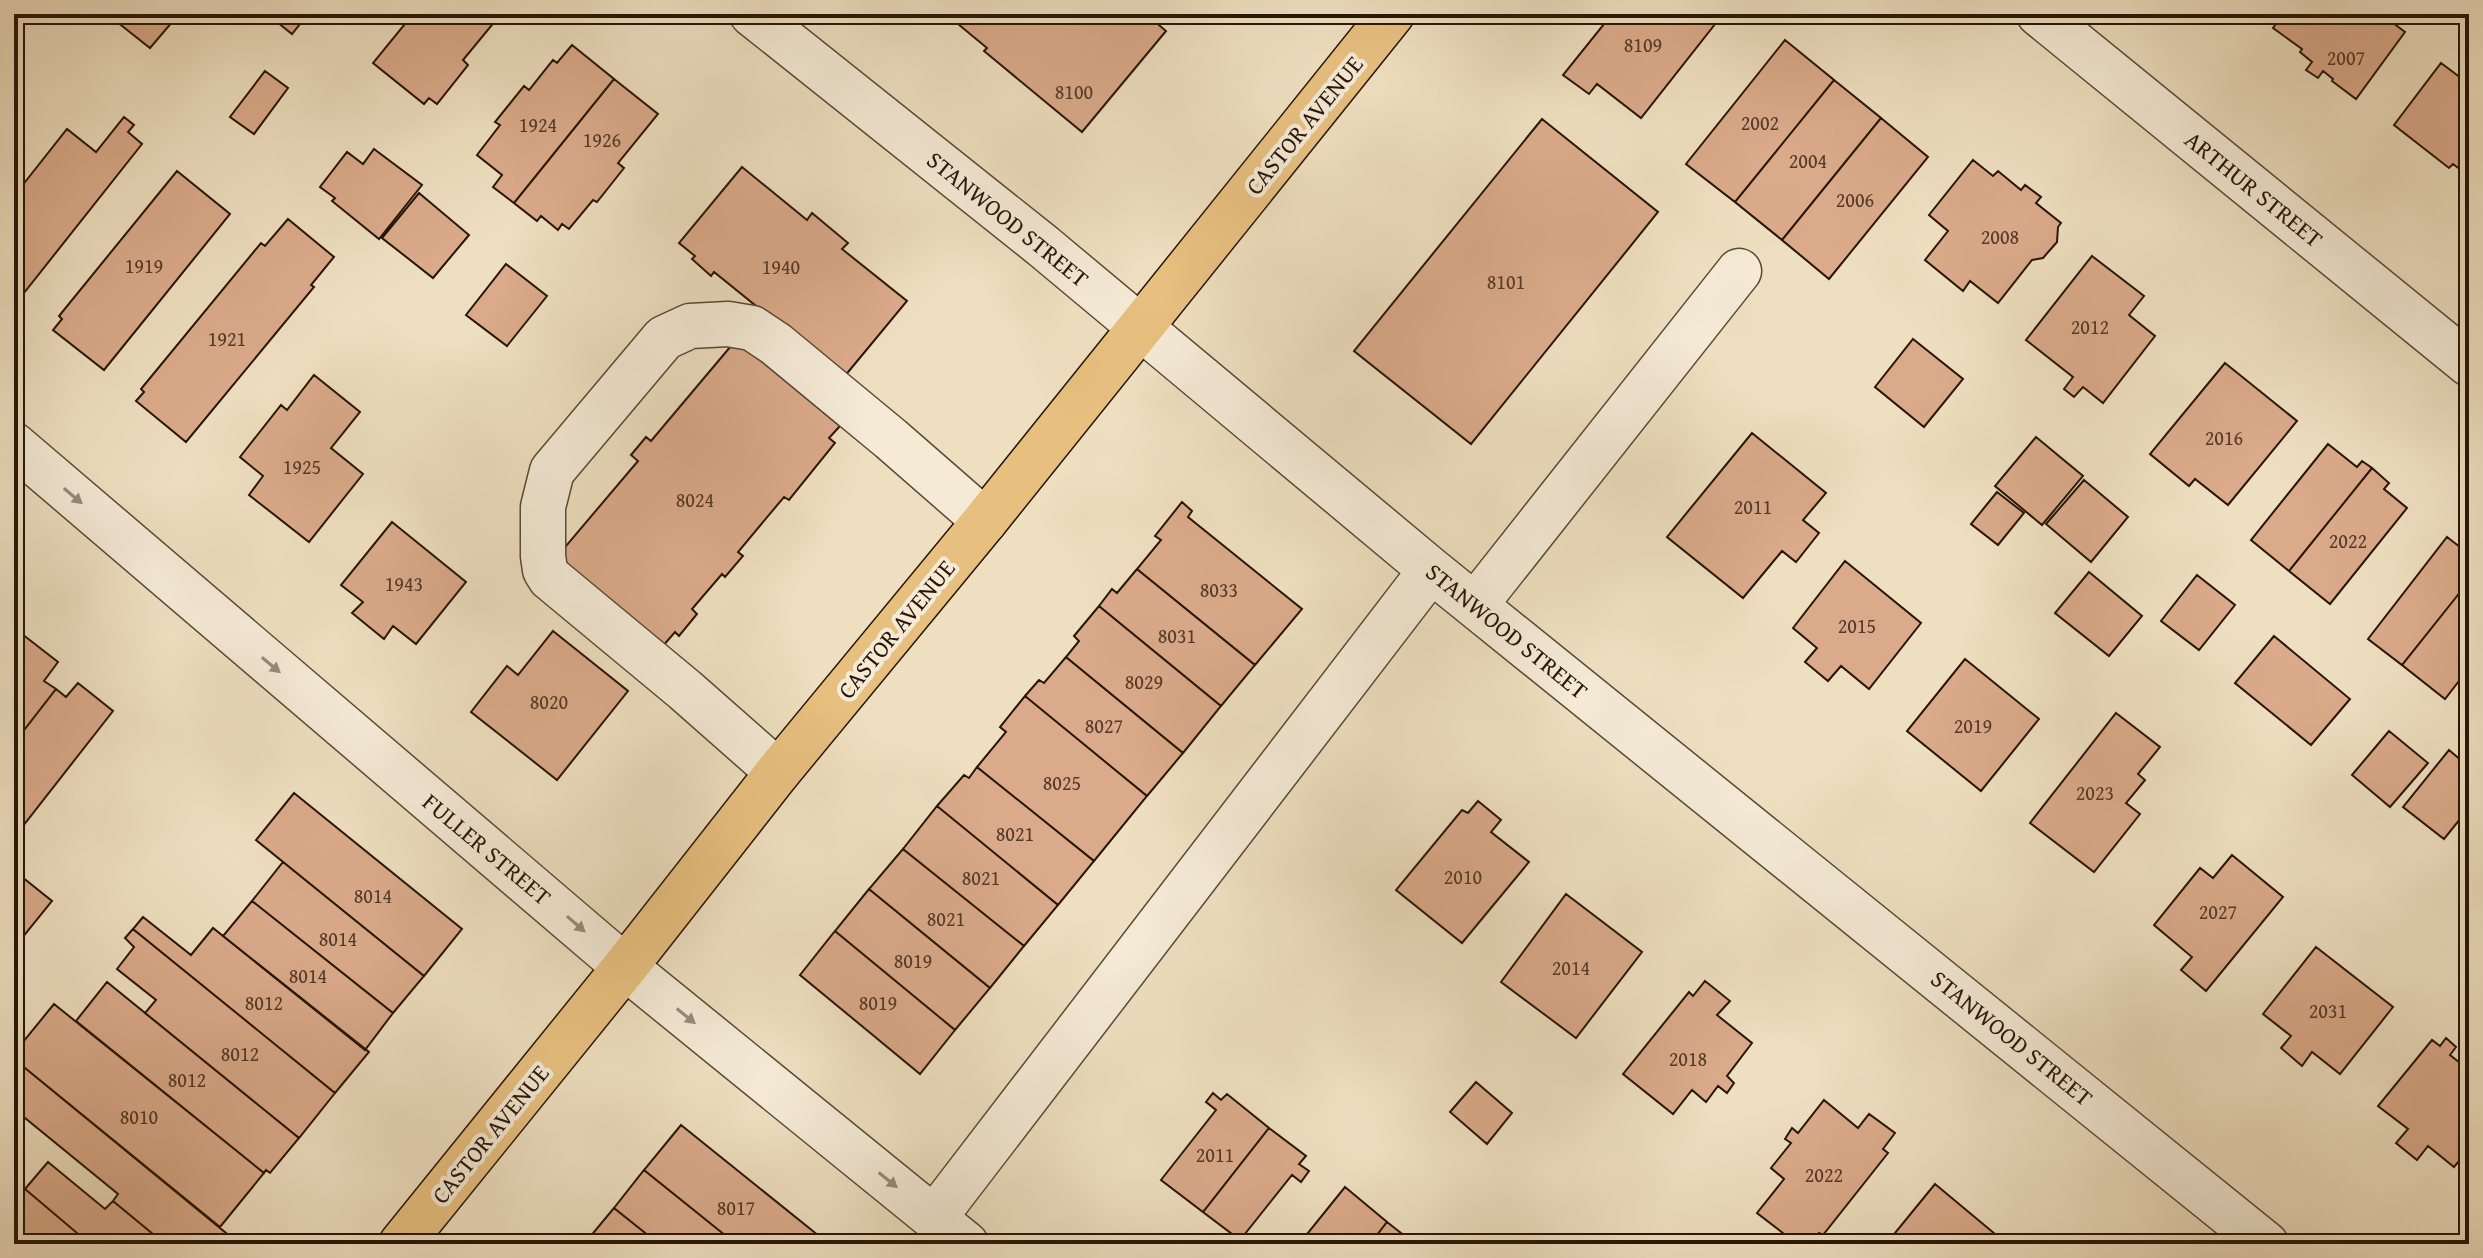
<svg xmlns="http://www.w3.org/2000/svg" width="2483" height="1258" viewBox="0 0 2483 1258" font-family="'Gentium Book Plus',serif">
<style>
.building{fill:#daaa8a;stroke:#281507;stroke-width:2}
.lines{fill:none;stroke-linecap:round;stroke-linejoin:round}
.minor-casing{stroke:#5a4835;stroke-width:47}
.major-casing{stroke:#281507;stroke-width:47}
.minor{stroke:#f4ead6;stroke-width:44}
.major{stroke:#e7c080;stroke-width:44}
.oneway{fill:#988a79}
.labels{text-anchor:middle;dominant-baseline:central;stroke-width:8;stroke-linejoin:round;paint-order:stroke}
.number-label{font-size:20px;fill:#543a28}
.street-label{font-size:24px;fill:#281507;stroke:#f4ead6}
</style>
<rect width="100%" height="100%" fill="#eedfc0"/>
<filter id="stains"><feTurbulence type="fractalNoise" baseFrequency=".0025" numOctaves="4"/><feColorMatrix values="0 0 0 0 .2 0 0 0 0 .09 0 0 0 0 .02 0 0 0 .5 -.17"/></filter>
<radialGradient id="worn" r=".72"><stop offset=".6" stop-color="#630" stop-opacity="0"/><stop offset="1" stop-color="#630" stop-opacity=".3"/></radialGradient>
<path class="building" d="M 107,14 L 179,14 L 150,48 Z
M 267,14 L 308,14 L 292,34 Z
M 413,14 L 501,14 L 463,60 L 468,65 L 437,104 L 429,98 L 424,104 L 373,63 Z
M 946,14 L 1146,14 L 1166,31 L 1082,132 L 984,51 L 987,48 Z
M 1612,14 L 1723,14 L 1641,118 L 1597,84 L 1589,94 L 1563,75 Z
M 2283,14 L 2381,14 L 2405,32 L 2356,99 L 2332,81 L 2333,79 L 2323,71 L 2318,78 L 2306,70 L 2312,62 L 2300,52 L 2302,49 L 2273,28 Z
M 1785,40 L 1834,80 L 1735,202 L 1686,164 Z
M 572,45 L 614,79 L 514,203 L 493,187 L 502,175 L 477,155 L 500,125 L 495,122 L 524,86 L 529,90 L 553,60 L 557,63 Z
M 2441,63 L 2469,84 L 2469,176 L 2453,164 L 2449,168 L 2394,125 Z
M 265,71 L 288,88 L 254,134 L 230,117 Z
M 614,79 L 658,114 L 618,163 L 624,168 L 597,202 L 593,200 L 569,229 L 562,224 L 558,230 L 541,216 L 537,221 L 514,203 Z
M 1834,80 L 1881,118 L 1782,240 L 1735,202 Z
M 124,117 L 134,125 L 128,132 L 142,144 L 20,298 L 14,294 L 14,196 L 67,129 L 96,152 Z
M 1881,118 L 1928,157 L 1829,279 L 1782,240 Z
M 1542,119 L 1658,212 L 1471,444 L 1354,351 Z
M 374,149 L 422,185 L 379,239 L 332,201 L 335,198 L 320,187 L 347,152 L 363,164 Z
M 1973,160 L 1993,176 L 1998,171 L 2021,190 L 2025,185 L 2041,197 L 2036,203 L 2061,223 L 2058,227 L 2057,242 L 2043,258 L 2032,260 L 1998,303 L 1970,281 L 1963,291 L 1925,260 L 1948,231 L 1929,215 Z
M 742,167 L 807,220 L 812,213 L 848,243 L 842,249 L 907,301 L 844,377 L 714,272 L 711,276 L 692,259 L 695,256 L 679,243 Z
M 177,171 L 230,214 L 104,370 L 53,330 L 62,319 L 59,316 Z
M 419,193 L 469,235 L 433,278 L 382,238 Z
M 288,219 L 334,257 L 311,285 L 314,287 L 186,442 L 136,401 L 144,392 L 141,389 L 261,243 L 265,246 Z
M 2092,256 L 2144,296 L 2129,315 L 2155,336 L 2103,403 L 2083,387 L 2074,397 L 2064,389 L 2073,377 L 2026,340 Z
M 506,264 L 547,296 L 507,346 L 466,315 Z
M 1913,339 L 1963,379 L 1924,427 L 1875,387 Z
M 736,340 L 840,426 L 829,438 L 835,443 L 789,500 L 784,497 L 738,552 L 743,556 L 725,577 L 722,574 L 692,609 L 697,614 L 679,636 L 675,632 L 656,654 L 549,566 L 638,461 L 631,455 L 646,437 L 651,441 Z
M 2225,363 L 2297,421 L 2228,505 L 2195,479 L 2189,486 L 2150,454 Z
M 314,375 L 360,412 L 331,448 L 363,474 L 309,542 L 249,495 L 263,476 L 240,457 L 281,405 L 287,410 Z
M 1752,433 L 1826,493 L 1803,520 L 1819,533 L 1796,562 L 1782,551 L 1743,598 L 1667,537 Z
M 2036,437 L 2083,476 L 2042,525 L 1995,486 Z
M 2328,444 L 2357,467 L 2362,461 L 2372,468 L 2289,571 L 2251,540 Z
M 2372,468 L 2389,483 L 2384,489 L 2407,508 L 2330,604 L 2289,571 Z
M 2084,480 L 2128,517 L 2091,562 L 2046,524 Z
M 1997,492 L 2024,513 L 1998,545 L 1971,524 Z
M 1182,502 L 1192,511 L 1188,517 L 1302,609 L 1255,665 L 1137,569 L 1161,540 L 1155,536 Z
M 392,522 L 466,582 L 416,644 L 393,626 L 384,639 L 352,613 L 363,602 L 341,585 Z
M 2447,537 L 2469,554 L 2469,581 L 2402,665 L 2368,639 Z
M 1845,561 L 1921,623 L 1869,689 L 1841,666 L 1828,681 L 1805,662 L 1817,648 L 1793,628 Z
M 1137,569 L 1255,665 L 1221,706 L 1099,606 L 1112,589 L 1117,593 Z
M 2089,572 L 2142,616 L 2109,656 L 2055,613 Z
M 2197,575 L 2235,605 L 2199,650 L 2161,621 Z
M 2469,581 L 2469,668 L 2445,699 L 2402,665 Z
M 1099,606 L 1221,706 L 1183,753 L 1066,657 L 1079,641 L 1074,636 Z
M 553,631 L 628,691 L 557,780 L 471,712 L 507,666 L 518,675 Z
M 22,634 L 58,662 L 44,681 L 56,689 L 14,743 L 14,645 Z
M 2274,636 L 2350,699 L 2311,745 L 2235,683 Z
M 1066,657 L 1183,753 L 1147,796 L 1025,696 L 1039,680 L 1044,683 Z
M 1965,659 L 2039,719 L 1981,791 L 1907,731 Z
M 78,683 L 113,711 L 19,831 L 14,827 L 14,743 L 56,689 L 66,697 Z
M 1025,696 L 1147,796 L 1094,861 L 977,767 L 1006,732 L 1000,727 Z
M 2116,713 L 2160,747 L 2138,774 L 2145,780 L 2126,803 L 2140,814 L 2094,872 L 2030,823 Z
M 2389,731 L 2428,763 L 2390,807 L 2352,775 Z
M 2449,750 L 2469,767 L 2469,808 L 2444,839 L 2403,807 Z
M 977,767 L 1094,861 L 1058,905 L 937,806 L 964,775 L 969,778 Z
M 294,793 L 462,929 L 424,976 L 256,840 Z
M 1478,801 L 1501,820 L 1491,832 L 1529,862 L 1462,943 L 1396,890 L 1462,810 L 1468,813 Z
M 937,806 L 1058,905 L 1024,946 L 903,849 Z
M 903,849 L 1024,946 L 990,988 L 869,889 Z
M 2232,855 L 2283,897 L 2206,991 L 2181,970 L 2192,957 L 2154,925 L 2200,868 L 2213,878 Z
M 283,862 L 424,976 L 393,1013 L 252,901 Z
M 17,873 L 52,901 L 14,948 L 14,877 Z
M 869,889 L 990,988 L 955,1030 L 835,931 Z
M 1566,894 L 1642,952 L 1576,1038 L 1501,982 Z
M 252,901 L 393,1013 L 365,1050 L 223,936 Z
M 143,917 L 191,955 L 213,928 L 369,1052 L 335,1093 L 133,929 Z
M 133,929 L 335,1093 L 299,1138 L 145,1013 L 156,1000 L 117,969 L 134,947 L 125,938 Z
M 835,931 L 955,1030 L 920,1074 L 800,975 Z
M 2316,947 L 2393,1007 L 2340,1074 L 2312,1052 L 2302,1066 L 2281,1048 L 2291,1036 L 2263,1014 Z
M 1705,981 L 1730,1001 L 1717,1015 L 1752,1043 L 1727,1076 L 1734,1083 L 1727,1093 L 1718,1086 L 1706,1102 L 1692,1090 L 1673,1114 L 1623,1074 L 1689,992 L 1693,996 Z
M 107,982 L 299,1138 L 270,1173 L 266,1170 L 264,1173 L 76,1021 Z
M 54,1004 L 264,1173 L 220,1227 L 14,1059 L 14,1053 Z
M 2446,1038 L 2456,1047 L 2450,1055 L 2469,1070 L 2469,1149 L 2454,1167 L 2428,1146 L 2417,1160 L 2396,1143 L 2408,1129 L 2378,1106 L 2432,1040 L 2440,1046 Z
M 14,1059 L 226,1233 L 217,1244 L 165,1244 L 113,1201 L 118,1194 L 14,1109 Z
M 1476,1082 L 1512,1113 L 1487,1144 L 1450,1112 Z
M 1213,1093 L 1221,1100 L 1227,1094 L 1269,1128 L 1203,1212 L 1161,1180 L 1216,1110 L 1206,1102 Z
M 1824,1100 L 1858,1128 L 1869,1114 L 1895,1133 L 1883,1149 L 1888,1153 L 1823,1235 L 1819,1233 L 1810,1244 L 1797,1244 L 1757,1213 L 1784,1179 L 1771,1168 L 1791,1143 L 1785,1139 L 1792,1128 L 1798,1133 Z
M 681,1125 L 829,1244 L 736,1244 L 644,1170 Z
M 1269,1128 L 1306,1156 L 1299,1164 L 1309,1171 L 1301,1182 L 1292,1175 L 1240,1240 L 1203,1212 Z
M 48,1162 L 105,1209 L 113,1201 L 165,1244 L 90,1244 L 25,1189 Z
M 644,1170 L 736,1244 L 659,1244 L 614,1208 Z
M 14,1181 L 25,1189 L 90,1244 L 14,1244 Z
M 1935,1184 L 2007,1244 L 1886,1244 Z
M 1345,1187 L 1387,1222 L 1370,1244 L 1299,1244 Z
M 614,1208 L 659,1244 L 584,1244 Z
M 1387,1222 L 1415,1244 L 1370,1244 Z"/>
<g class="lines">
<g class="minor-casing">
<path id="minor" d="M 752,14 L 1043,246 L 1431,570 L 2266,1244
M 2039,14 L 2469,364
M 14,445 L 625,967 L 966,1244
M 1475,605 L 1739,271
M 778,772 L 685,690 L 550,578 L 545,570 L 543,556 L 543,507 L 552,471 L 664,338 L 690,326 L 728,324 L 752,328 L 776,344 L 891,439 L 985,521
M 934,1218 L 1431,570"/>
</g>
<g class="major-casing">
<path id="major" d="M 401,1244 L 625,967 L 778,772 L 985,521 L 1392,14"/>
</g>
<use href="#minor" class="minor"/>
<use href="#major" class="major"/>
</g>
<defs><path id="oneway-solid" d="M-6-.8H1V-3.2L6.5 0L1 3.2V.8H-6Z" transform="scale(2)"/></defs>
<g class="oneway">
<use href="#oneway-solid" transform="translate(73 496) rotate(40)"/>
<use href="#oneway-solid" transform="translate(271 665) rotate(40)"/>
<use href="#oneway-solid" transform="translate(576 924) rotate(41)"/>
<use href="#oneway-solid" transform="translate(686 1016) rotate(39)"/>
<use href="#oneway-solid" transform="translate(888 1180) rotate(39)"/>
</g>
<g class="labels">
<g class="number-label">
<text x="1643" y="44">8109</text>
<text x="2346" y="57">2007</text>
<text x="1074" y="91">8100</text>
<text x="1760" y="122">2002</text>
<text x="538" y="124">1924</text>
<text x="602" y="139">1926</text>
<text x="1808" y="160">2004</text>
<text x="1855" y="199">2006</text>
<text x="2000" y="236">2008</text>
<text x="144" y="265">1919</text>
<text x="781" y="266">1940</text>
<text x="1506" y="281">8101</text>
<text x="2090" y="326">2012</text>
<text x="227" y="338">1921</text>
<text x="2224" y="437">2016</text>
<text x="302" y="466">1925</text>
<text x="695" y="499">8024</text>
<text x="1753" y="506">2011</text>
<text x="2348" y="540">2022</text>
<text x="404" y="583">1943</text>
<text x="1219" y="589">8033</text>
<text x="1857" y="625">2015</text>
<text x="1177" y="635">8031</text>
<text x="1144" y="681">8029</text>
<text x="549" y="701">8020</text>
<text x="1104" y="725">8027</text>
<text x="1973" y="725">2019</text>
<text x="1062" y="782">8025</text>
<text x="2095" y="792">2023</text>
<text x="1015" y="833">8021</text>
<text x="1463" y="876">2010</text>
<text x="981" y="877">8021</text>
<text x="373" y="895">8014</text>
<text x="2218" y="911">2027</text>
<text x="946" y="918">8021</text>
<text x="338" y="938">8014</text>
<text x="913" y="960">8019</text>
<text x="1571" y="967">2014</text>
<text x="308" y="975">8014</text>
<text x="264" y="1002">8012</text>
<text x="878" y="1002">8019</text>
<text x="2328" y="1010">2031</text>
<text x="240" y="1053">8012</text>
<text x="1688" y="1058">2018</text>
<text x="187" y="1079">8012</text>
<text x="139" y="1116">8010</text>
<text x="1215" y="1154">2011</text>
<text x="1824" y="1174">2022</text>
<text x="736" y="1207">8017</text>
</g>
<g class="street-label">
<text transform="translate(1304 125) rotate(-51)">CASTOR AVENUE</text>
<text transform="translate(2254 189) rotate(39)">ARTHUR STREET</text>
<text transform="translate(1008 219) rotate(39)">STANWOOD STREET</text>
<text transform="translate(896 629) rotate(-51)">CASTOR AVENUE</text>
<text transform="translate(1507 631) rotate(39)">STANWOOD STREET</text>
<text transform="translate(487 849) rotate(40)">FULLER STREET</text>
<text transform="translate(2012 1038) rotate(39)">STANWOOD STREET</text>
<text transform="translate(490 1134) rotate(-51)">CASTOR AVENUE</text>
</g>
</g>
<rect width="2483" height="1258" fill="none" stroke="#eedfc0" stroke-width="48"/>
<rect x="16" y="16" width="2451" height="1226" fill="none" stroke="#281507" stroke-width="4"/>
<rect x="24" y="24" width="2435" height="1210" fill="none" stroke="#281507" stroke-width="2"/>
<rect width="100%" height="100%" filter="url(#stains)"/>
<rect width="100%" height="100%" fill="url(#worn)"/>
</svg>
